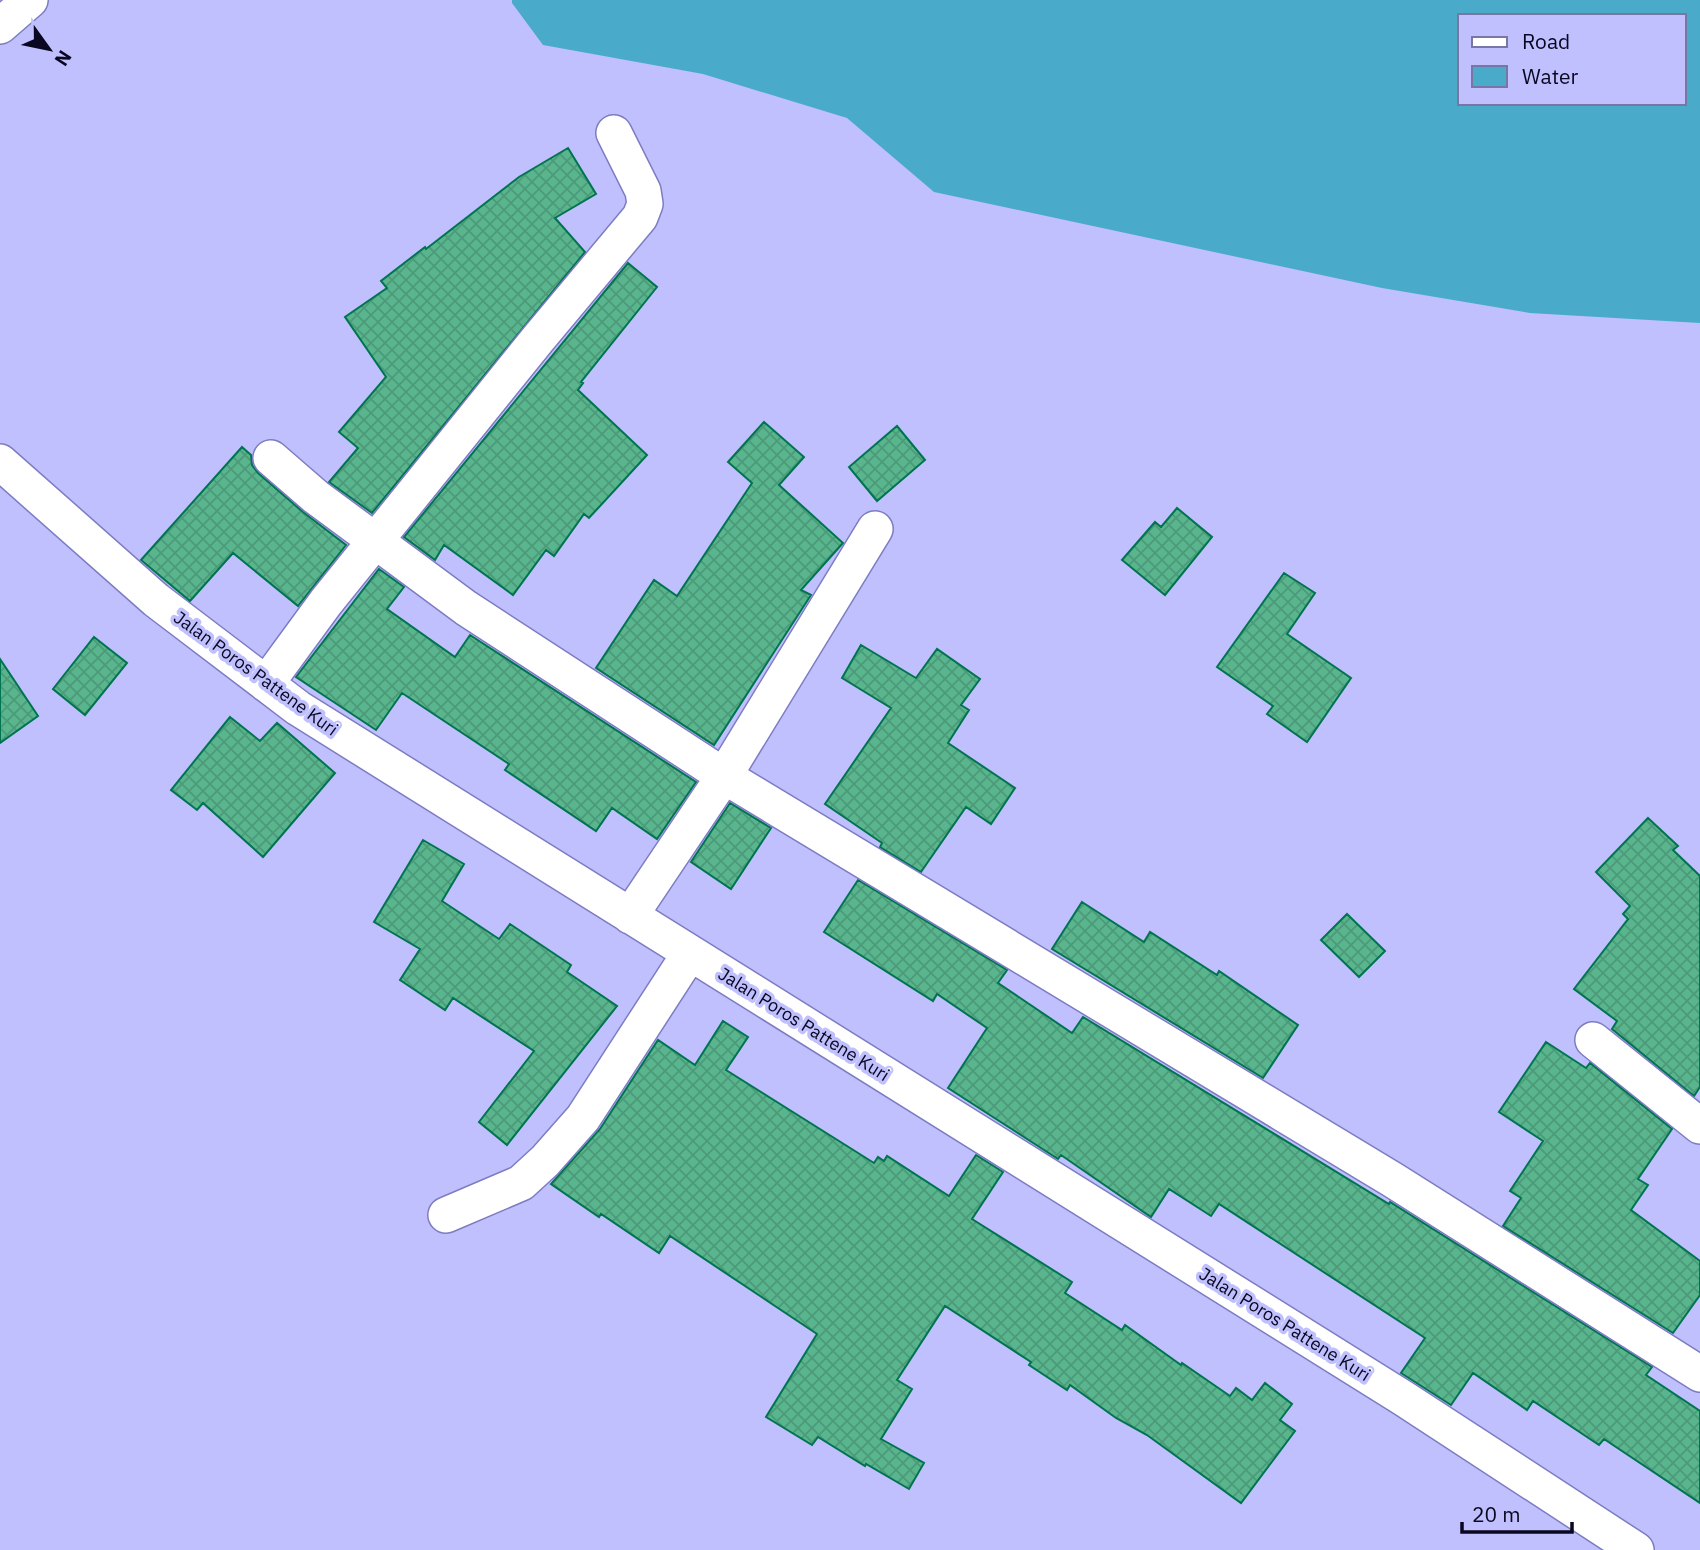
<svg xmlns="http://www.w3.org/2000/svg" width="1700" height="1550" viewBox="0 0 1700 1550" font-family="'IBM Plex Sans',sans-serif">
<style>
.water{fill:#4aaaca;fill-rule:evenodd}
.building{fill:url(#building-cross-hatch);stroke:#007450;stroke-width:2}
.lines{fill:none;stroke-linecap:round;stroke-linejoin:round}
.minor-casing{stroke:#7d7cc3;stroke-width:38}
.minor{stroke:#fff;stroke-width:35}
.labels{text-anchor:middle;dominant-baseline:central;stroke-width:7;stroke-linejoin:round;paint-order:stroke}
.street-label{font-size:18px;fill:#0a0721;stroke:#bfc0fd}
</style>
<defs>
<pattern id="building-cross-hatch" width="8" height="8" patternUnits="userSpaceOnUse" patternTransform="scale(1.75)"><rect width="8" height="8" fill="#59b58d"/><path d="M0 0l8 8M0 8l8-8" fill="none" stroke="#4c9a79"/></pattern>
</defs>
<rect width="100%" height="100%" fill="#bfc0fd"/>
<path class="water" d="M 512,0 L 1700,0 L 1700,323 L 1530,313 L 1382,288 L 934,192 L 847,118 L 703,74 L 543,45 L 512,3 ZM 1460,16 L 1684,16 L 1684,103 L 1460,103 Z"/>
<path class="building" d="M 568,148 L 596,194 L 555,218 L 585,252 L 372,513 L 329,482 L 358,448 L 339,432 L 386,377 L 345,317 L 387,288 L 381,281 L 425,247 L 426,249 L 519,177 Z
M 628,263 L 657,287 L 581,382 L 583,383 L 578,390 L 647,455 L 589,518 L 584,514 L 554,556 L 546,550 L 513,595 L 444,545 L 435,560 L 404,537 Z
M 764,422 L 804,457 L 779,485 L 843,543 L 801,590 L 811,595 L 714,745 L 596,668 L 654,580 L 677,596 L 752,483 L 728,462 Z
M 897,426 L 925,460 L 877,501 L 849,467 Z
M 242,447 L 251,455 L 252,465 L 258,473 L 303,512 L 346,545 L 298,606 L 233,553 L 190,601 L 141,560 Z
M 1177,508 L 1212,537 L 1165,595 L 1122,560 L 1155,522 L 1161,527 Z
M 379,569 L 404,587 L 387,609 L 455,657 L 470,635 L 696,782 L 657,839 L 612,808 L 596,831 L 505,770 L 509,764 L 402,693 L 376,730 L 296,677 Z
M 1284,573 L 1315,593 L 1287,634 L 1351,678 L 1307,742 L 1267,714 L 1273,706 L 1217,667 Z
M 94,637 L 127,663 L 85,715 L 53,689 Z
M 861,645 L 916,678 L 937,649 L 980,679 L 961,705 L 969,710 L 948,743 L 1015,788 L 991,824 L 966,807 L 921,872 L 880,847 L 882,843 L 825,804 L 891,708 L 842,678 Z
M 0,659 L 38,716 L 0,743 Z
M 230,717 L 260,741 L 277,723 L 335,773 L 263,857 L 203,803 L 197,810 L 171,790 Z
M 730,803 L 771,828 L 731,889 L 691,862 Z
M 1648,818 L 1678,846 L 1673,850 L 1700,876 L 1700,1087 L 1694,1096 L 1612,1029 L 1617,1021 L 1574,989 L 1628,919 L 1623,914 L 1630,906 L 1596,872 Z
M 423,840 L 464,864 L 442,901 L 499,939 L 510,924 L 571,965 L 567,972 L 617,1006 L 507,1145 L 479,1122 L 534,1051 L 453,998 L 445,1010 L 400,980 L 420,949 L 374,922 Z
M 858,880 L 1007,970 L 998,983 L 1072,1033 L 1083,1017 L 1389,1204 L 1390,1202 L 1652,1367 L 1646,1375 L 1700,1411 L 1700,1503 L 1604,1439 L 1599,1445 L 1533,1401 L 1527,1410 L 1473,1373 L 1451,1405 L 1401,1373 L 1425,1338 L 1219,1204 L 1211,1216 L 1169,1189 L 1151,1217 L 1061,1155 L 1058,1159 L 948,1088 L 987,1028 L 937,994 L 933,1001 L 824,932 Z
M 1082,902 L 1144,942 L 1150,932 L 1217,975 L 1219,971 L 1298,1025 L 1263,1078 L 1052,949 Z
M 1347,914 L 1385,951 L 1359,977 L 1321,940 Z
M 723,1021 L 748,1037 L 726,1070 L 874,1163 L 878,1157 L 884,1161 L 887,1156 L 949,1196 L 976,1155 L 1003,1172 L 972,1219 L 1072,1282 L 1065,1293 L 1122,1330 L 1125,1325 L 1181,1365 L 1182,1363 L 1230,1396 L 1236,1388 L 1252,1400 L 1265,1383 L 1292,1404 L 1280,1420 L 1295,1431 L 1241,1503 L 1147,1435 L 1116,1418 L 1070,1385 L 1067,1390 L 1029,1365 L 1031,1362 L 945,1306 L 897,1380 L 912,1389 L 881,1439 L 924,1463 L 909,1489 L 866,1464 L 865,1466 L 818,1437 L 812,1445 L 766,1417 L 817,1334 L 670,1236 L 659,1253 L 601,1214 L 599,1217 L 551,1184 L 600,1129 L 658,1040 L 695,1065 Z
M 1546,1042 L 1586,1068 L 1590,1063 L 1672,1129 L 1638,1179 L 1648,1185 L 1631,1210 L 1700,1261 L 1700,1295 L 1673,1333 L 1503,1226 L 1521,1198 L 1510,1191 L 1543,1141 L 1499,1112 Z"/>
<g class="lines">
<g class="minor-casing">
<path id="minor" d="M 0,26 L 30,0
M 271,458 L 316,497 L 466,608 L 724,776 L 1393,1180 L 1700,1374
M 0,462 L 156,600 L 298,708 L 1403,1398 L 1636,1550
M 266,684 L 326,602 L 538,339 L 640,217 L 645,204 L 643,191 L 614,133
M 630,916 L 724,776 L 875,529
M 1593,1040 L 1700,1126
M 446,1215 L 521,1183 L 545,1161 L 583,1118 L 690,953"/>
</g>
<use href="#minor" class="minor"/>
</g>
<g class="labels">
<g class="street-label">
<text transform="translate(256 673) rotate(36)">Jalan Poros Pattene Kuri</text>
<text transform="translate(804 1024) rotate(32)">Jalan Poros Pattene Kuri</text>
<text transform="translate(1285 1324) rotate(32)">Jalan Poros Pattene Kuri</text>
</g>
</g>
<rect x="1458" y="14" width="228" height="91" fill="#bfc0fd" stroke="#7776a5" stroke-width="2"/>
<rect x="1472" y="37" width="35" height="10" fill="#ffffff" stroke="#7776a5" stroke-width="2"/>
<text x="1522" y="49" font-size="21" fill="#0a0721">Road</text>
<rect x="1472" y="66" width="35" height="21" fill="#4aaaca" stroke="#7776a5" stroke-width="2"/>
<text x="1522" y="84" font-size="21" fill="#0a0721">Water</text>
<g transform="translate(49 49) rotate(123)" stroke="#bfc0fd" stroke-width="5" paint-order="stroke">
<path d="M0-5L12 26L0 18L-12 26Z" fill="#0a0721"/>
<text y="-10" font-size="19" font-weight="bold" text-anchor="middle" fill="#0a0721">N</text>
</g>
<path d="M1462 1522v10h110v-10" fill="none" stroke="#0a0721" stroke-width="3.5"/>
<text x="1472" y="1522" font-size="21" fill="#0a0721" stroke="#bfc0fd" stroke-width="5" paint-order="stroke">20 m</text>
</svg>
